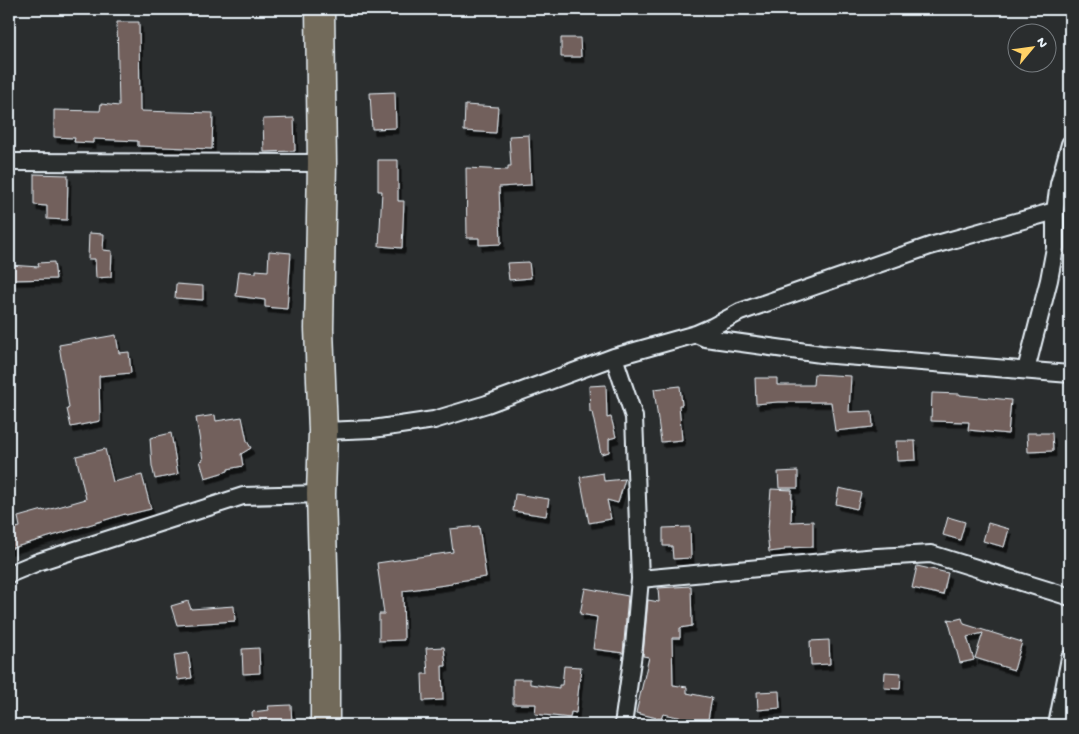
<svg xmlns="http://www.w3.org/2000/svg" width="1079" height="734" viewBox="0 0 1079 734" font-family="'Gochi Hand',sans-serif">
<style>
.building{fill:#72605c;stroke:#e8f1f8;filter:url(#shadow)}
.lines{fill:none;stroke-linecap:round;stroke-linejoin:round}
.minor-casing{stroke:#e8f1f8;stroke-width:20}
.trunk-casing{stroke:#e8f1f8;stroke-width:31}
.minor{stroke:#2a2d2e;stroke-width:16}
.trunk{stroke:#726b5a;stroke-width:28}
</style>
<defs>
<filter id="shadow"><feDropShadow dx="3" dy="5.5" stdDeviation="0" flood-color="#0009"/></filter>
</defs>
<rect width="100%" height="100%" fill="#2a2d2e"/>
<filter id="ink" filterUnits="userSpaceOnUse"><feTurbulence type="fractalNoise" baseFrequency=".02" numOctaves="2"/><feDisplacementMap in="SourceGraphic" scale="10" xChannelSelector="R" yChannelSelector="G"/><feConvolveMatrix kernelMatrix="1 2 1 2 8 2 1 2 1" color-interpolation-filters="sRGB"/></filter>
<g filter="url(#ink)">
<path class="building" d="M 117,22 L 139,22 L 140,111 L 213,113 L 212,149 L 138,146 L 138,141 L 93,139 L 93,143 L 74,142 L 75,138 L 54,137 L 54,110 L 100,111 L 101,104 L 119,106 Z
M 561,38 L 580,38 L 581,57 L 561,57 Z
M 395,92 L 396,128 L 372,129 L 370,93 Z
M 465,105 L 498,107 L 496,133 L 464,131 Z
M 294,118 L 295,151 L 264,152 L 263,119 Z
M 529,135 L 531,185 L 499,187 L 501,244 L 479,245 L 479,238 L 467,238 L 466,168 L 508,170 L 508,166 L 511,166 L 509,136 Z
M 378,160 L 398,160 L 398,201 L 404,201 L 402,248 L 379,246 L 382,191 L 378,191 Z
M 34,174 L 68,175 L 67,220 L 47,219 L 47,206 L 34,205 Z
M 89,233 L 104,234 L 103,250 L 112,251 L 111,277 L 96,278 L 95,259 L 88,259 Z
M 269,251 L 291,253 L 287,309 L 265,307 L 265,300 L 236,296 L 239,271 L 256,273 L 256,270 L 268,271 Z
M 54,262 L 56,279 L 9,280 L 9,265 L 39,267 L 38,263 Z
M 529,262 L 531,278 L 509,280 L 507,263 Z
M 176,284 L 203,286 L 203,300 L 175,298 Z
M 116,335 L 119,353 L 129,352 L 131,373 L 99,376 L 100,421 L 71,427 L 67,409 L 69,408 L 59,345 Z
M 814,374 L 851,376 L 849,412 L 872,411 L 873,427 L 835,431 L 831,402 L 778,402 L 756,404 L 755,378 L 777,378 L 777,385 L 813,385 Z
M 606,385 L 607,418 L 611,417 L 616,437 L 609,439 L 609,452 L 601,454 L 592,412 L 590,412 L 589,386 Z
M 680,386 L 682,405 L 679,405 L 682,440 L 661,442 L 654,389 Z
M 932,393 L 960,394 L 960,395 L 1011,400 L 1008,434 L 968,430 L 969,422 L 931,421 Z
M 215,415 L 216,421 L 242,417 L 247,441 L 251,448 L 241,454 L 243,466 L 228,469 L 228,471 L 205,478 L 200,461 L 203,460 L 196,418 Z
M 171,433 L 178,474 L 155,479 L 152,466 L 150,438 Z
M 1027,433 L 1052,433 L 1053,451 L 1028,452 Z
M 896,441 L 915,441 L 916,460 L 897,461 Z
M 105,449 L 113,482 L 142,475 L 151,509 L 126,515 L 125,514 L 9,549 L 9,530 L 20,527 L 18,517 L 43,510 L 44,511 L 86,499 L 76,456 Z
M 798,471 L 798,488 L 779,488 L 778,472 Z
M 603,473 L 604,481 L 625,479 L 618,503 L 607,500 L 611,519 L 589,523 L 580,477 Z
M 839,488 L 861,493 L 857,509 L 836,504 Z
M 771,489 L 792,490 L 791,522 L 813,521 L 813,547 L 785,548 L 785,550 L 769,552 L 767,530 L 768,530 Z
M 515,494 L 549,499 L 546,516 L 513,511 Z
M 948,517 L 965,522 L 960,540 L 943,535 Z
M 988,523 L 1009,529 L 1004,547 L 983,541 Z
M 479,526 L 486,577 L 452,582 L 452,584 L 403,591 L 404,640 L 379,641 L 379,614 L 384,614 L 377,563 L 453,552 L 450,529 Z
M 690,527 L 691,558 L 673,559 L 672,546 L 663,546 L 663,528 Z
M 917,566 L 948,573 L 943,595 L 912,588 Z
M 691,586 L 692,626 L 680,628 L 680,638 L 672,638 L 673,685 L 687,687 L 687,693 L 712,698 L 707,725 L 692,725 L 693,720 L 663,714 L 661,719 L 636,713 L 649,657 L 643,656 L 648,600 L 659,602 L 658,588 Z
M 585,588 L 628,596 L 623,653 L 593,649 L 597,617 L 580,614 Z
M 188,601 L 191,609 L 234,606 L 235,621 L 177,625 L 171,606 Z
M 962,618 L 964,624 L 1022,642 L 1014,670 L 975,658 L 983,633 L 967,637 L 974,660 L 960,663 L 948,619 L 954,620 Z
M 829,640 L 830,664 L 811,665 L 810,641 Z
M 444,647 L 446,666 L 442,666 L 443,700 L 423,701 L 422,674 L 428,674 L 426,648 Z
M 259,648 L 260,673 L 243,674 L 242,649 Z
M 188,653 L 192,678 L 178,680 L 174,655 Z
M 564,666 L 581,667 L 576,713 L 571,712 L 570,718 L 535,714 L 536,704 L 513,704 L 513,679 L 530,679 L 530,684 L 559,688 L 559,685 L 562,685 Z
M 885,672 L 901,673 L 900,689 L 884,688 Z
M 779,691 L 780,708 L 758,710 L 757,692 Z
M 291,705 L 292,725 L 253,725 L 252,712 L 269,710 L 268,706 Z"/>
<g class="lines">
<g class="minor-casing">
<path id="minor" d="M 9,162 L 322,163
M 696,334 L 712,327 L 740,312 L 930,246 L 1055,211
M 614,357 L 634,417 L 640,579 L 634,646 L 623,725
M 1026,370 L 1049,280 L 1055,248 L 1055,211 L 1059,184 L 1070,144
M 323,431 L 373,429 L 434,420 L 487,404 L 614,357 L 696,334 L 705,338 L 821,354 L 1070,374
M 9,574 L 38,562 L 243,496 L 321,494
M 640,579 L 877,557 L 931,554 L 1070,597
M 1057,725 L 1070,658"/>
</g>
<g class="trunk-casing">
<path id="trunk" d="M 320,9 L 322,163 L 319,329 L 323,431 L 321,494 L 325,635 L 325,725"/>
</g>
<use href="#minor" class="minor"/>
<use href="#trunk" class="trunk"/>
</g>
</g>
<rect width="1079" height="734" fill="none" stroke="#2a2d2e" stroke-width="30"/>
<rect x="15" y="15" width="1049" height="704" fill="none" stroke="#e8f1f8" stroke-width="2" filter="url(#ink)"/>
<g transform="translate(1032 48) rotate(61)"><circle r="24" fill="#2a2d2e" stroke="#767b7f"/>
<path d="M0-4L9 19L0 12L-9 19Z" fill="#ffd166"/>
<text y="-8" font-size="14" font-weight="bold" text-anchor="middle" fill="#e8f1f8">N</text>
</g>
</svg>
